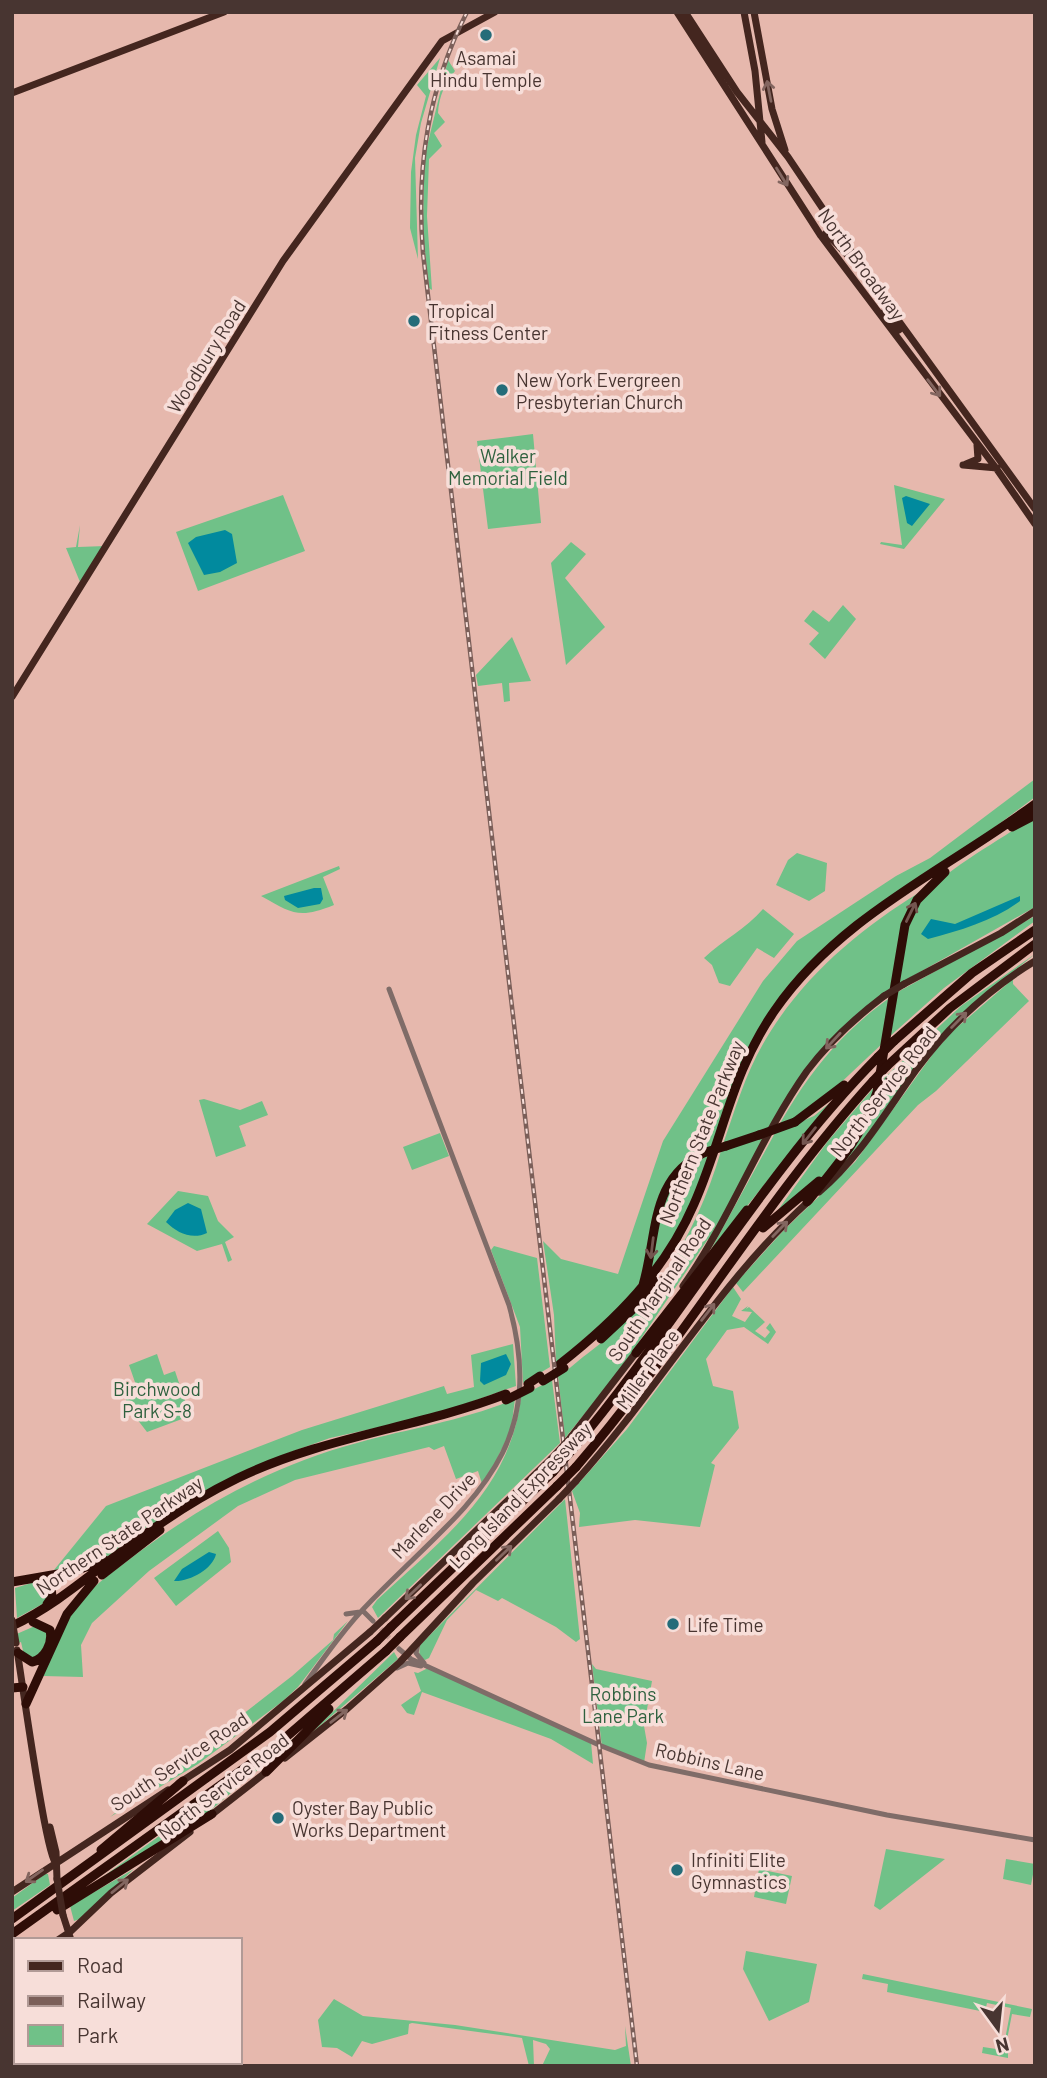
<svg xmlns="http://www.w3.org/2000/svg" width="1047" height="2078" viewBox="0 0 1047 2078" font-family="Barlow,sans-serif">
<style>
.green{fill:#70c188}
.water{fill:#018a9e}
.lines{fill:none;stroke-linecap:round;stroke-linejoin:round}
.minor-tunnel{stroke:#c69e94;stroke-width:5;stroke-dasharray:5 2.5;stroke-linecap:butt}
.minor{stroke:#7f6c68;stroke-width:5}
.major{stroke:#44261f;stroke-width:7}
.highway{stroke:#2e0d07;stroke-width:9}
.rail-casing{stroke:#7b5f59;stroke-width:4.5}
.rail{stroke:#f7ded9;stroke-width:2;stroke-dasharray:5;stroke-linecap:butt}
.major-bridge{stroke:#44261f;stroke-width:7}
.highway-bridge{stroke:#2e0d07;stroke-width:9}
.oneway{stroke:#836660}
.oneway2{stroke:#745650}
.poi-dot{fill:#246c79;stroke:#f7ded9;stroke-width:2.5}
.labels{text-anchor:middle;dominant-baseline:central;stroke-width:7;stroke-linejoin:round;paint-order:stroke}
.poi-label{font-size:19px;fill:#483531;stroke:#f7ded9;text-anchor:start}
.street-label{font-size:19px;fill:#483531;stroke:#f7ded9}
.park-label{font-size:19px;fill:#2e613e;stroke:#f7ded9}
</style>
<rect width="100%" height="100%" fill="#e6b8ad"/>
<path class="green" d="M 440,58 L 421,123 L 415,158 L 418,259 L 410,228 L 411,172 L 416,135 L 426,96 L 417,85 Z
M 448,60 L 455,71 C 445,83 439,96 438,113 L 445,122 L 434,133 L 442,146 L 429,159 L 427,216 L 432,290 L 429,288 L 423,234 L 424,159 Z
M 533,434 L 541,523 L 488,529 L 477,441 Z
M 894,485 L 945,499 L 904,549 L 880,544 L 881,542 L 902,545 Z
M 283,495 L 305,551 L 198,591 L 176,532 Z
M 80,525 L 78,547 L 106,546 L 80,582 L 66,548 L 76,547 Z
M 571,542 L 586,554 L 565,578 L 605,627 L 566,665 L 551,563 Z
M 843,605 L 856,619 L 825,659 L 809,644 L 819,633 L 804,621 L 813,610 L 829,622 Z
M 512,637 L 531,681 L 509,683 L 510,701 L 504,702 L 502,683 L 478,686 L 476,675 Z
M 1035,779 L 1035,797 L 801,972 L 736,1074 L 713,1146 L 700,1152 L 660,1193 L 655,1207 L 644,1274 L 636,1289 L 618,1310 L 556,1363 L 554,1315 L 543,1241 L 561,1259 L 618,1274 L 663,1141 L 763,981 L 797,941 L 896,876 L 930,858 Z
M 1035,816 L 1035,907 L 897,985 C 901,957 903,927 918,902 C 937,874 1005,837 1035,816 Z
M 797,853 L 827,863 L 825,891 L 809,901 L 776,885 L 788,860 Z
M 339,866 L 340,869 L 323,877 L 334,905 C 299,919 293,914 261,896 Z
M 920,892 L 907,913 L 892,988 C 837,1024 800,1072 769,1130 L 723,1144 C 735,1110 745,1075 763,1044 C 800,979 858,930 920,892 Z
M 763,909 L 794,934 L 774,958 L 757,948 L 730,986 L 719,983 L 712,965 L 704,958 C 723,940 746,929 763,909 Z
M 1035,916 L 1035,921 L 944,988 L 888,1038 L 896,993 Z
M 1035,954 L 965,1011 L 861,1146 L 840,1167 C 860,1141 880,1112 882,1080 L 961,1006 Z
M 1013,979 L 1013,984 L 1029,1001 L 936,1091 L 918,1105 L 743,1292 L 736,1283 L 784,1230 L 855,1162 L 935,1051 L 954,1030 Z
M 891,997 L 884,1042 L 816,1106 L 778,1127 C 808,1074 841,1032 891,997 Z
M 876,1085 L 865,1120 L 827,1173 L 778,1210 L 828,1141 Z
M 204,1099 L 240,1110 L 262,1101 L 268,1115 L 239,1126 L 246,1146 L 216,1157 L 199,1100 Z
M 831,1102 L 709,1253 L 775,1133 L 814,1116 Z
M 440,1133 L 449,1156 L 412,1170 L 403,1147 Z
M 768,1135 L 711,1239 L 708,1239 L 620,1370 L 565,1438 L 558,1376 C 568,1371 577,1361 587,1354 C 656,1303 697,1232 721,1151 Z
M 710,1155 L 689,1210 L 649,1278 C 656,1228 658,1176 710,1155 Z
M 178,1191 L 208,1196 L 218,1221 L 234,1237 L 225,1242 L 232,1260 L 228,1262 L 222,1244 L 197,1251 L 147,1224 Z
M 494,1246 L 537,1258 L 550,1367 L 523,1383 L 520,1327 L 491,1250 Z
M 733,1287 L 741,1299 L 732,1316 L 745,1322 L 752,1312 L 741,1311 L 748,1306 L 746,1309 L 749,1307 L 765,1322 L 755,1331 L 765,1338 L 770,1332 L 766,1328 L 770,1323 L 776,1332 L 768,1344 L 744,1327 L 727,1330 L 706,1359 L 713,1386 L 733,1391 L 739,1428 L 711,1463 L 715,1465 L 700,1527 L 635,1520 L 579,1527 L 580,1513 L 572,1491 L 627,1429 Z
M 513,1344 L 516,1386 L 434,1415 L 330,1438 L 288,1453 L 147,1527 L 104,1559 L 91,1565 L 54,1570 L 106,1506 L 302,1430 L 444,1386 L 447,1394 L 474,1387 L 471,1355 Z
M 157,1354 L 164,1375 L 175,1371 L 190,1416 L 147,1432 L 130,1410 L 122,1390 L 136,1385 L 129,1365 Z
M 552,1380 L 560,1443 L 378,1618 L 372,1607 L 377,1600 C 441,1540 511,1490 521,1396 Z
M 515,1399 L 511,1430 L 483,1487 L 478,1471 L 456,1479 L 444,1446 L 434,1450 L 429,1447 L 295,1480 L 238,1506 L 149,1571 L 92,1623 L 81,1645 L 83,1677 L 43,1676 C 51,1657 57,1634 68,1617 C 82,1594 105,1578 126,1562 C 196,1508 271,1466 357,1443 C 411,1428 463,1421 515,1399 Z
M 565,1499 L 580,1639 L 576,1642 L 556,1627 L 502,1598 L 498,1601 L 476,1590 L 447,1620 L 429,1658 L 425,1660 L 419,1657 L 420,1645 Z
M 218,1531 L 229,1548 L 231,1562 L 176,1606 L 154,1578 Z
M 38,1581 L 51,1590 L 46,1602 L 17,1618 L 15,1588 Z
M 348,1621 L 298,1687 L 283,1701 L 198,1764 L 110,1817 L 292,1676 L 333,1640 L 334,1634 Z
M 35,1626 L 49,1634 L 39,1659 L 24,1655 L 21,1642 L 12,1645 L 12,1636 Z
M 394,1652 L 398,1659 L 307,1737 Z
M 592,1664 L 596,1669 L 652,1681 L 644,1726 L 647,1743 L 644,1763 L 602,1747 Z
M 428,1668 L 591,1742 L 593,1764 L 551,1739 L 422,1692 L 414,1715 L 407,1713 L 401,1705 L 421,1691 L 414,1672 L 418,1673 Z
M 301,1733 L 204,1816 L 89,1887 Z
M 886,1849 L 945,1859 L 880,1910 L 874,1906 Z
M 1006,1859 L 1035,1864 L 1031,1885 L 1003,1879 Z
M 134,1869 L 80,1919 L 74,1921 L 70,1906 Z
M 759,1869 L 792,1876 L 786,1904 L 754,1897 Z
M 45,1874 L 48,1874 L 50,1885 L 12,1911 L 12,1898 Z
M 746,1951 L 817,1964 L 809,2002 L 769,2021 L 743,1969 Z
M 863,1974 L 1032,2009 L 1030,2017 L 1012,2014 L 1005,2050 L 1008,2050 L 1008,2058 L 982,2053 L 983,2047 L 1003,2050 L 1011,2008 L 987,2003 L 985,2012 L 887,1992 L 888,1984 L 862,1979 Z
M 334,1999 L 363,2016 L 455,2025 L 615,2050 L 626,2046 L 625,2026 L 631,2066 L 542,2066 L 550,2049 L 546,2044 L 533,2040 L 534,2066 L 529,2066 L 522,2038 L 412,2023 L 409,2024 L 408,2034 L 372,2044 L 362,2041 L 352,2057 L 337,2048 L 322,2047 L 318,2020 Z"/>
<path class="water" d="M 906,496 L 930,504 L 912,526 L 907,523 L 902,498 Z
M 225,530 L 232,534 L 237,563 L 220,572 L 204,575 L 188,543 L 196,537 Z
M 314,888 L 321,888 L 323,899 L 320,904 L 298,908 L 285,900 L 284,896 Z
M 1020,896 L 1020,901 C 993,921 961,930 928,939 L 921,934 L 931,919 L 955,924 Z
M 188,1203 L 201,1209 L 207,1233 C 192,1240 177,1233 166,1222 L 175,1210 Z
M 506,1354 L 511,1364 L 506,1375 L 484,1385 L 480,1381 L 481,1363 Z
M 209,1552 L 216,1554 C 213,1569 189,1582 174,1581 L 182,1569 Z"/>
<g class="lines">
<path class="minor-tunnel" d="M 376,1623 L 399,1649"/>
<path class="minor" d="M 363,1611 L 373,1621
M 346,1614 L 360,1612
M 418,1644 L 416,1653 L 424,1663
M 399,1649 L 411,1659 L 599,1745 L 649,1765 L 887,1815 L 1035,1840
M 397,1668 L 408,1663 L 421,1666
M 305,1684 C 325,1656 347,1625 371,1601 C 464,1505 551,1456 509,1305 L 389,989"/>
<path class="major" d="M 677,12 L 821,236 L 996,468 L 1035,524
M 685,12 L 737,92 L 788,157 L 893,313 L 1035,509
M 744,12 L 755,71 L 762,142
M 754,12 L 772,109 L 785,150
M 12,93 L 224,12
M 826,233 L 863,271
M 883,313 L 899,330
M 966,464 L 978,459 L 977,445
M 963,465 L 997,468
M 12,697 L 283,261 L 442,41 L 495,12
M 904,984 L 1001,933 L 1035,911
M 819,1192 C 860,1157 885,1113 916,1070 C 948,1027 989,989 1035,961
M 683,1286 C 731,1218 759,1139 807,1071 C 829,1042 855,1018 884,996
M 571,1437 L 638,1350
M 576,1481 C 658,1390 719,1282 810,1200
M 385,1618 L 551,1459
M 17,1650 C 22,1680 45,1849 55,1862
M 285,1758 L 347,1709 L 400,1662 L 473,1583 L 559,1499
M 179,1783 L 230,1750 L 370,1632
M 210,1816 L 270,1769
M 50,1827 L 56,1852 L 57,1879
M 12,1892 L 168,1790
M 63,1915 L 71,1940
M 58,1940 L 70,1932 L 111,1893 L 190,1832
M 87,2062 L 87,2066"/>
<path class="highway" d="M 1012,827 L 1035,815
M 894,1041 L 972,973 L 1035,930
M 887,1066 L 950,1008 L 1035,944
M 795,1122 L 844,1085
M 726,1146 L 759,1135
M 807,1202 C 836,1167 863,1136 877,1092 L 905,925 L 917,900 L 945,872
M 763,1228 L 819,1181
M 643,1285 C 658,1235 649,1177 706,1152
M 601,1339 L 631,1311 L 656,1281
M 636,1353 L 747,1210
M 560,1364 C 616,1320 665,1271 694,1204 C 724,1136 731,1073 775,1010 C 840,916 946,870 1035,804
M 528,1384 L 540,1376
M 572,1450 C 678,1324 764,1172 878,1057
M 576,1467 C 682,1344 764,1201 873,1081
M 102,1575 L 160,1530
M 38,1579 L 51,1587 L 52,1597 L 47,1604
M 12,1582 L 75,1571 L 105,1560
M 12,1626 C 61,1603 99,1566 143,1536 C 173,1514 205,1494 238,1478 C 325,1436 418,1428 506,1394
M 391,1627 L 553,1472
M 400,1637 L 557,1486
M 18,1653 L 32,1662 C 45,1659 53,1643 50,1630 L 33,1622
M 12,1688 L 23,1687
M 26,1704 L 67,1614 L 94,1581
M 266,1772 L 329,1709
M 101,1850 L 183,1781
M 57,1910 L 212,1814
M 12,1919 L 270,1732 L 377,1641
M 12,1934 L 278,1744 L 386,1651
M 12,1964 L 16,1963"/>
<g class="rail-casing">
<path id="rail" d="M 467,12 C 428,89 416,167 423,253 L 637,2066"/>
</g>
<use href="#rail" class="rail"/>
<path class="major-bridge" d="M 884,996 L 904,984
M 551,1459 L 571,1437
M 559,1499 L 576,1481
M 12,1620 L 16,1643
M 370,1632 L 385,1618
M 57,1879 L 63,1915"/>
<path class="highway-bridge" d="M 878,1057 L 894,1041
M 873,1081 L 887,1066
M 759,1135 L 795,1122
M 706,1152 L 726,1146
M 543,1381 L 564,1368
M 506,1400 L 530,1388
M 553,1472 L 572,1450
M 557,1486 L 576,1467
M 377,1641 L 391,1627
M 386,1651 L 400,1637"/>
</g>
<defs><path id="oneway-shaft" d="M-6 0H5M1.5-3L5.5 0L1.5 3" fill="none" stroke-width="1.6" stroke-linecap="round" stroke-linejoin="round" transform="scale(1.75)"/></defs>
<g class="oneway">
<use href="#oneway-shaft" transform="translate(769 91) rotate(-101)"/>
<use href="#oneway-shaft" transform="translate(782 177) rotate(58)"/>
<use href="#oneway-shaft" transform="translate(934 388) rotate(53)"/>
<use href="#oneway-shaft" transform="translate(959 1020) rotate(-45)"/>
<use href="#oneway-shaft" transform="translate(833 1041) rotate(133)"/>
<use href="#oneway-shaft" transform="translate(780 1229) rotate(-46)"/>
<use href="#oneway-shaft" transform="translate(708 1312) rotate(-52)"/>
<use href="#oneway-shaft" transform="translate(504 1553) rotate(-44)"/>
<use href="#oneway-shaft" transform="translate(413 1592) rotate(137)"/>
<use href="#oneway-shaft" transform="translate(339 1716) rotate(-38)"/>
<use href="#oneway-shaft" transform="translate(34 1876) rotate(145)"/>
<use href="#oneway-shaft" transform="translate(120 1886) rotate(-39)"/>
</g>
<g class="oneway2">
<use href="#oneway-shaft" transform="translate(911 912) rotate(-64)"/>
<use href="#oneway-shaft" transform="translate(809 1136) rotate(128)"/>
<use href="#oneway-shaft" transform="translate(652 1248) rotate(97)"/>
</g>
<g class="poi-dot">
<circle cx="486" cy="35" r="7"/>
<circle cx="414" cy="321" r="7"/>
<circle cx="502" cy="390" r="7"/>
<circle cx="673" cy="1624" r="7"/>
<circle cx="278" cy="1818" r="7"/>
<circle cx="677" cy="1870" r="7"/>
</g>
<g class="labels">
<g class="poi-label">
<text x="486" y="57" text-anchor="middle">Asamai<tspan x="486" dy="22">Hindu Temple</tspan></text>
<text x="428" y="310">Tropical<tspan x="428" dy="22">Fitness Center</tspan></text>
<text x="516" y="379">New York Evergreen<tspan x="516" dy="22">Presbyterian Church</tspan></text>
<text x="687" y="1624">Life Time</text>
<text x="292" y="1807">Oyster Bay Public<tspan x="292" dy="22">Works Department</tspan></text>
<text x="691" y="1859">Infiniti Elite<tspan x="691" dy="22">Gymnastics</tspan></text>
</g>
<g class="street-label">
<text transform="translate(862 264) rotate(54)">North Broadway</text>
<text transform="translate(206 356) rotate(-58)">Woodbury Road</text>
<text transform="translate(883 1091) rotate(-52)">North Service Road</text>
<text transform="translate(701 1132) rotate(-68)">Northern State Parkway</text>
<text transform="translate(659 1289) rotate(-56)">South Marginal Road</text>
<text transform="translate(647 1369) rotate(-54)">Miller Place</text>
<text transform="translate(520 1495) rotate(-46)">Long Island Expressway</text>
<text transform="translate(433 1515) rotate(-46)">Marlene Drive</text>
<text transform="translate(119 1535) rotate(-34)">Northern State Parkway</text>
<text transform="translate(179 1761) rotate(-34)">South Service Road</text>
<text transform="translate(710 1761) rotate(13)">Robbins Lane</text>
<text transform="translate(223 1786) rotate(-38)">North Service Road</text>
</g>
<g class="park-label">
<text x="508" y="455">Walker<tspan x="508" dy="22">Memorial Field</tspan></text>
<text x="157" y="1388">Birchwood<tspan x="157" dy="22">Park S-8</tspan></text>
<text x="623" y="1693">Robbins<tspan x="623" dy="22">Lane Park</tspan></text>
</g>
</g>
<rect width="1047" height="2078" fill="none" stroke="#483531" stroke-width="28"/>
<rect x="14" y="1938" width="228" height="126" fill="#f7ded9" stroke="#b19a96" stroke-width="2"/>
<rect x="28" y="1961" width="35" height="10" fill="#44261f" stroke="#b19a96" stroke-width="2"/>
<text x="77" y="1973" font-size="21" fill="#483531">Road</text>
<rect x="28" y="1996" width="35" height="10" fill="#7b5f59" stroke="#b19a96" stroke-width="2"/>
<text x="77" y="2008" font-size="21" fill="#483531">Railway</text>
<rect x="28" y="2025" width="35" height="21" fill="#70c188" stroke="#b19a96" stroke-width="2"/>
<text x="77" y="2043" font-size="21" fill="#483531">Park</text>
<g transform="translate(998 2029) rotate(165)" stroke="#f7ded9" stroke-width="5" paint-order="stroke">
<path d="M0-5L12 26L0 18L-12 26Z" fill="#483531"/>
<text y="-10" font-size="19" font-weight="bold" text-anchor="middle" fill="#483531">N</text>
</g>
</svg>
